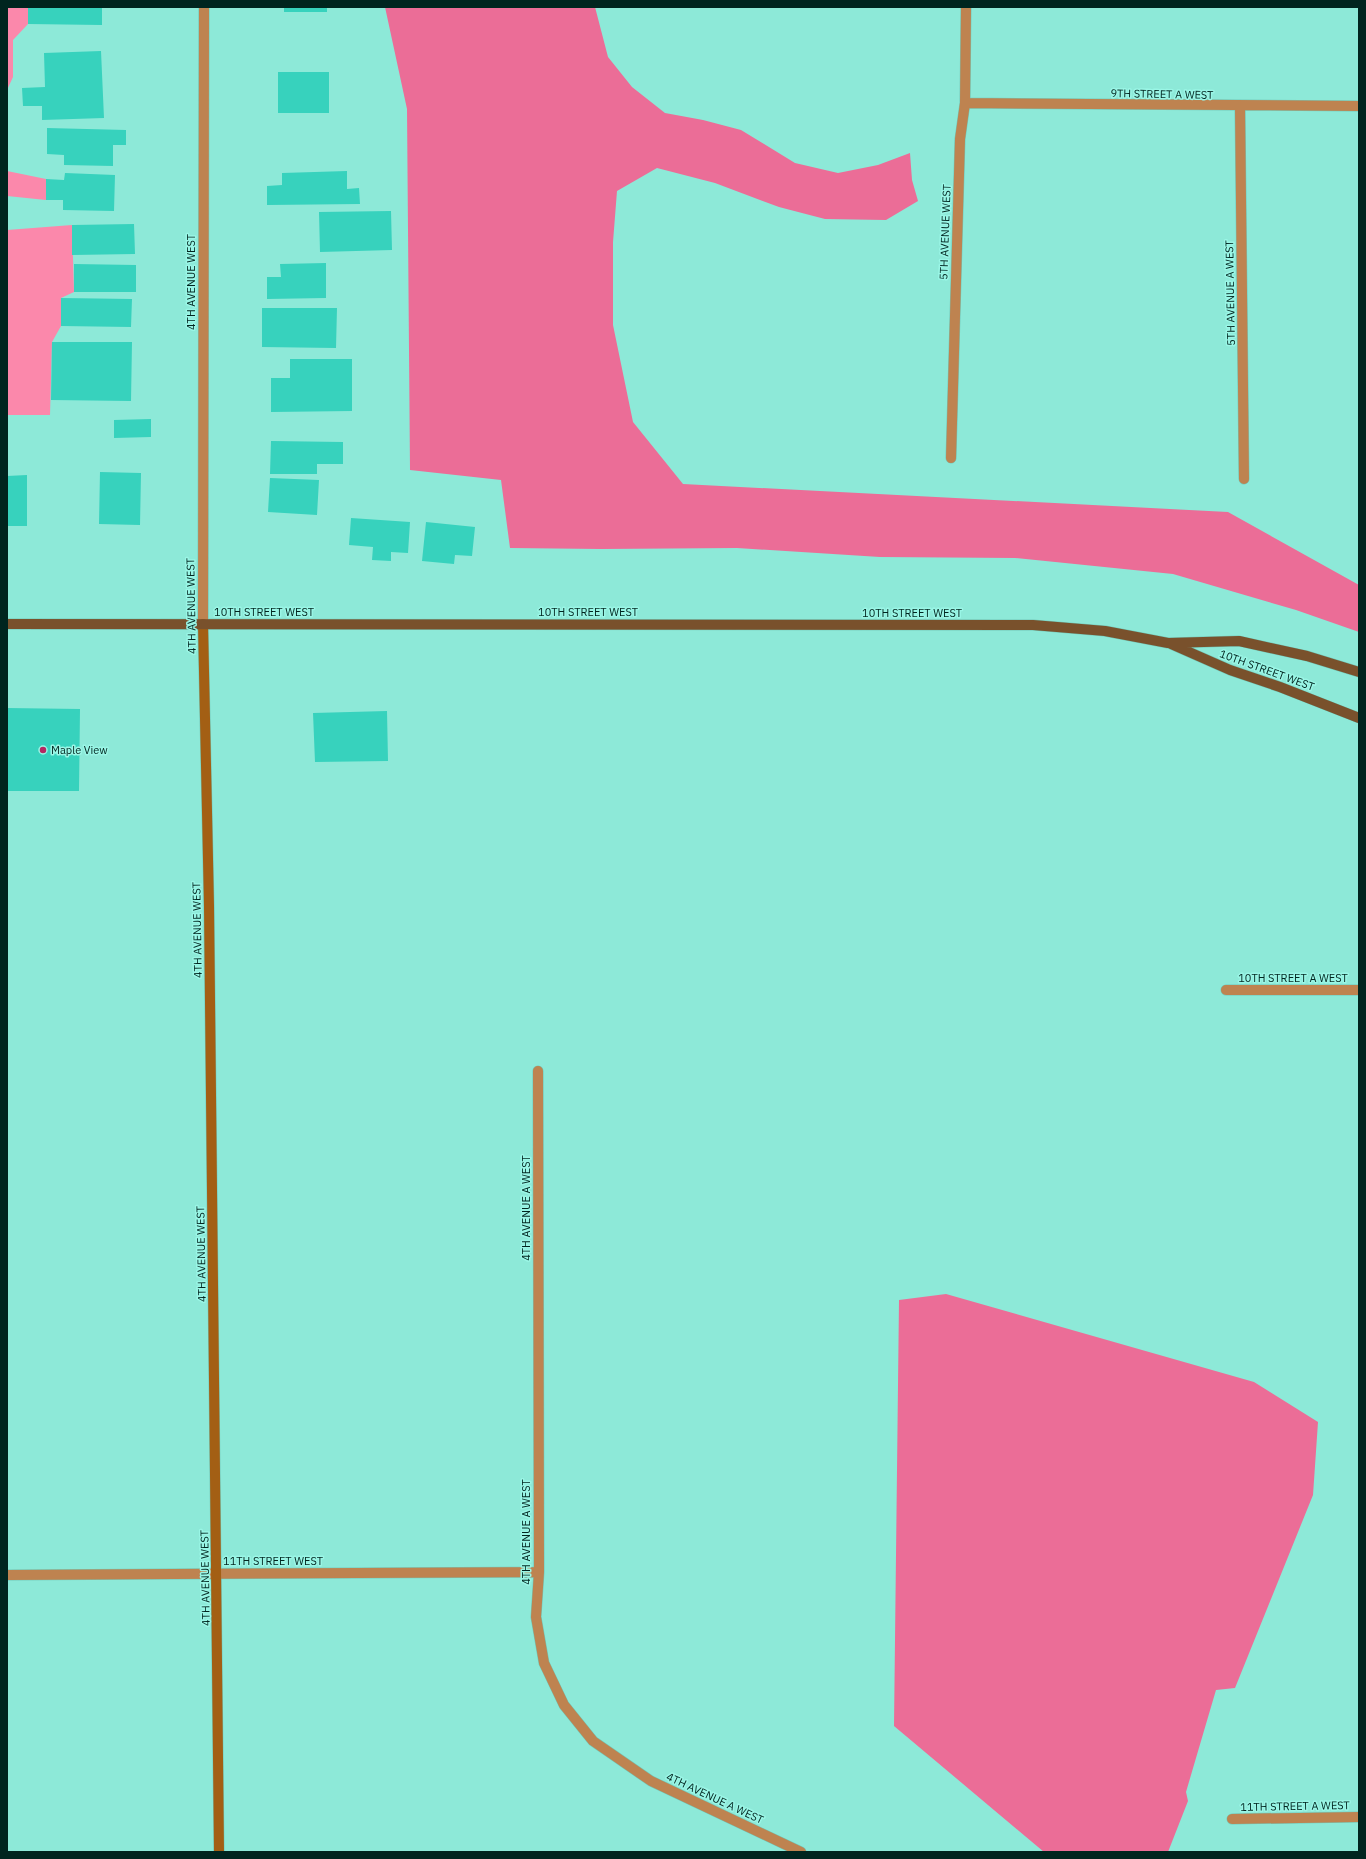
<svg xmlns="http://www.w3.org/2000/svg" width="1366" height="1859" viewBox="0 0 1366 1859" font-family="'IBM Plex Sans',sans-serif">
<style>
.green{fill:#fb88ab}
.forest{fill:#eb6d97}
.building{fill:#37d2bd}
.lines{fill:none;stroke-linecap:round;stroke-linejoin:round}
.street-casing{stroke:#74c6b7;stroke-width:11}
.secondary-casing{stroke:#74c6b7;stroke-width:11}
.primary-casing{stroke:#74c6b7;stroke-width:11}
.street{stroke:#be8350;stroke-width:10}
.secondary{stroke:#a35f14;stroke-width:10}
.primary{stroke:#79512c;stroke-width:10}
.poi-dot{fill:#b42862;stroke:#9af6e6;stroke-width:1.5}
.labels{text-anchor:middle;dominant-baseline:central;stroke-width:3;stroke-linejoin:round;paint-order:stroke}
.street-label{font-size:11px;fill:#00251f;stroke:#9af6e6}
.poi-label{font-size:11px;fill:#00251f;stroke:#9af6e6;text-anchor:start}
</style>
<rect width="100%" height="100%" fill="#8de9d8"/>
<path class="green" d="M 7,7 L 28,7 L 28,24 L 13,40 L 13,77 L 7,90 Z
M 7,171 L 46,179 L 46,200 L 7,196 Z
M 72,225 L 74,292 L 61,298 L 61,326 L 52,342 L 50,415 L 7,415 L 7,230 Z"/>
<path class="forest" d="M 385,7 L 595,7 L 608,57 L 632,87 L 665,113 L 703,120 L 741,130 L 795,163 L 838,173 L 878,165 L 910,153 L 912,180 L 918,201 L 886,220 L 825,219 L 779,207 L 715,183 L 657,168 L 617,191 L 613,242 L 613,325 L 633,422 L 683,484 L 1228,512 L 1359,585 L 1359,632 L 1296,610 L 1173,574 L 1015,558 L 880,557 L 737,548 L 601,549 L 510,548 L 501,480 L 410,470 L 407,109 Z
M 946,1294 L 1254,1382 L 1318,1422 L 1313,1495 L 1235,1688 L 1216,1690 L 1186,1792 L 1188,1801 L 1168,1852 L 1044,1852 L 894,1726 L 899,1300 Z"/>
<path class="building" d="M 28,7 L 102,7 L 102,25 L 28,24 Z
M 284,7 L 327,7 L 327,12 L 284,12 Z
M 101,51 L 104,118 L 42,120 L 42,106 L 23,106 L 22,88 L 45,87 L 44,53 Z
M 278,72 L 329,72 L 329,113 L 278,113 Z
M 47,128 L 126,130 L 126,145 L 113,145 L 113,166 L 64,165 L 64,155 L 47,154 Z
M 347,171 L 347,189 L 359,188 L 360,204 L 267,205 L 267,186 L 282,185 L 282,173 Z
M 65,173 L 115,175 L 114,211 L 63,210 L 63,200 L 46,200 L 46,179 L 64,180 Z
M 391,211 L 392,250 L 320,252 L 319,212 Z
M 134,224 L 135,254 L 72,255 L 72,225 Z
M 326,263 L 326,298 L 267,299 L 267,277 L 281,277 L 280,264 Z
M 74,264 L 136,265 L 136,292 L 74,292 Z
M 61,298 L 132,299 L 131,327 L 61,326 Z
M 262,308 L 337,308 L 336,348 L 262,347 Z
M 52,342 L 132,342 L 131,401 L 51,400 Z
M 290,359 L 352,359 L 352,411 L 271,412 L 271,378 L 290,378 Z
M 151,419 L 151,437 L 114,438 L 114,420 Z
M 271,441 L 343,442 L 343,464 L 317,464 L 317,474 L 270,474 Z
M 100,472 L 141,473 L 140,525 L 99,524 Z
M 27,475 L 27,526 L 7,526 L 7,476 Z
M 270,478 L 319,480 L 317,515 L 268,512 Z
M 351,518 L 410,522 L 408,553 L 391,552 L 391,561 L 372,560 L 373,547 L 349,545 Z
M 426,522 L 475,527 L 472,556 L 455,555 L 454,564 L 422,561 Z
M 7,708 L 80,709 L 79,791 L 7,791 Z
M 387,711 L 388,761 L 315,762 L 313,713 Z"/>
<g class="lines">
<g class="street-casing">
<path id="street" d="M 965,103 L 1359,106
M 1240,107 L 1244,479
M 951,458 L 960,139 L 965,103 L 966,7
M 203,624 L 204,7
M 1226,990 L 1359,990
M 538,1071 L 539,1572 L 536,1617 L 544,1663 L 564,1705 L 593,1741 L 651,1781 L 801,1852
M 7,1575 L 539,1572
M 1232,1819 L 1359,1817"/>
</g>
<g class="secondary-casing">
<path id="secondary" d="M 203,624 L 209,906 L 219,1852"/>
</g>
<g class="primary-casing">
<path id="primary" d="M 7,624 L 1033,625 L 1105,631 L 1168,643 L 1239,641 L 1307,656 L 1359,672
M 1171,644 L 1230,670 L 1280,687 L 1359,718"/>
</g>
<use href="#street" class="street"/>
<use href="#secondary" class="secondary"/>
<use href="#primary" class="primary"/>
</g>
<circle class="poi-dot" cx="43" cy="750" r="4"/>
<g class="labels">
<g class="street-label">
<text transform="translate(1162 94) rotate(1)">9TH STREET A WEST</text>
<text transform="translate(945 232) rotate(-88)">5TH AVENUE WEST</text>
<text transform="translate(191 282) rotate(-90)">4TH AVENUE WEST</text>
<text transform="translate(1230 293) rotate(-91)">5TH AVENUE A WEST</text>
<text transform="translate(191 606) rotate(-91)">4TH AVENUE WEST</text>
<text x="264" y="612">10TH STREET WEST</text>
<text x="588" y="612">10TH STREET WEST</text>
<text x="912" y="613">10TH STREET WEST</text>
<text transform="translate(1267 670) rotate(20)">10TH STREET WEST</text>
<text transform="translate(197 930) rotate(-91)">4TH AVENUE WEST</text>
<text x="1293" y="978">10TH STREET A WEST</text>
<text transform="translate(526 1208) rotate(-90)">4TH AVENUE A WEST</text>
<text transform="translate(201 1254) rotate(-91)">4TH AVENUE WEST</text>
<text transform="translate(526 1532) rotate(-90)">4TH AVENUE A WEST</text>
<text x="273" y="1561">11TH STREET WEST</text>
<text transform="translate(205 1578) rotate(-91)">4TH AVENUE WEST</text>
<text transform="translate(715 1798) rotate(25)">4TH AVENUE A WEST</text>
<text transform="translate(1295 1806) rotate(-1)">11TH STREET A WEST</text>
</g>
<g class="poi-label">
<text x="51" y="750">Maple View</text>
</g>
</g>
<rect width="1366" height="1859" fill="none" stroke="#00251f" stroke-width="16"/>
</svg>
